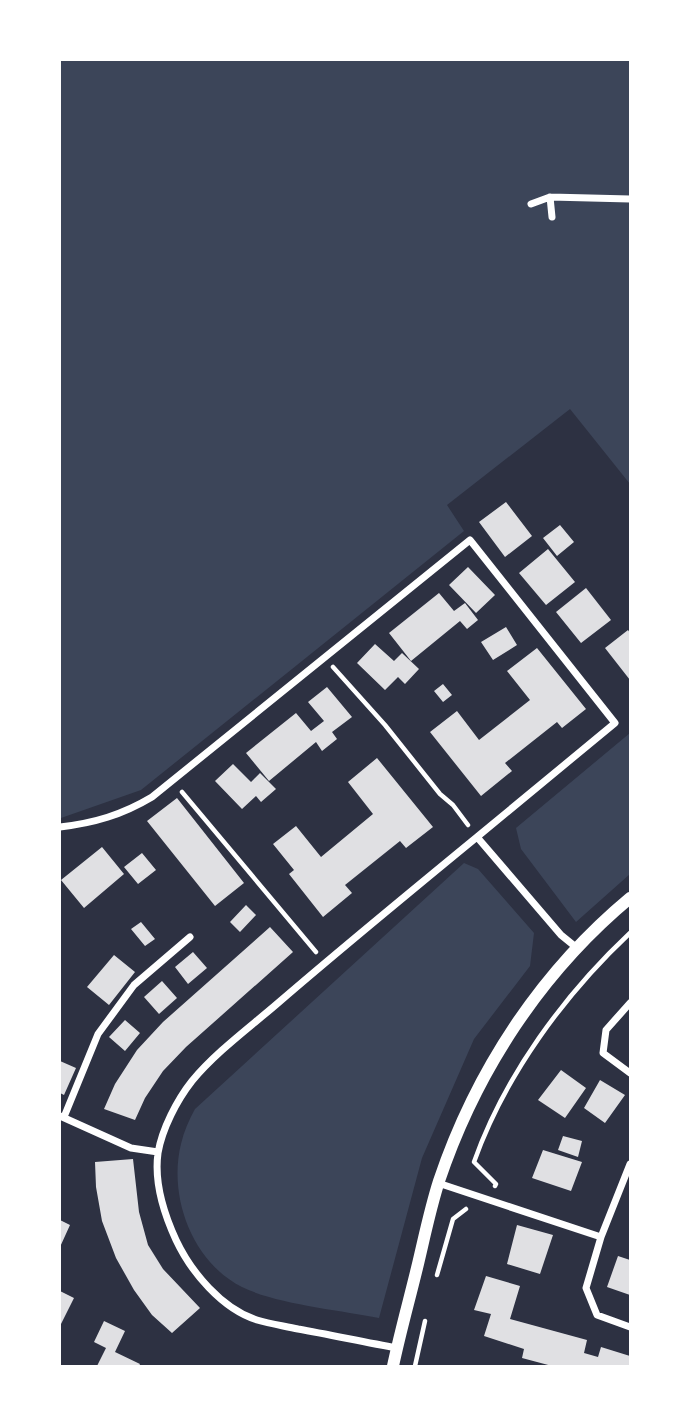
<svg xmlns="http://www.w3.org/2000/svg" width="690" height="1426" viewBox="0 0 690 1426" font-family="Helvetica,sans-serif">
<style>
.green{fill:#3c4559}
.building{fill:#e0e0e3}
.lines{fill:none;stroke-linecap:round;stroke-linejoin:round}
.path{stroke:#fff;stroke-width:4.5}
.minor{stroke:#fff;stroke-width:7}
.tertiary{stroke:#fff;stroke-width:12}
</style>
<rect width="100%" height="100%" fill="#2d3142"/>
<path class="green" d="M 60,60 L 630,60 L 630,484 L 570,409 L 447,505 L 464,531 L 141,790 L 61,818 L 60,817 Z
M 630,733 L 630,874 L 576,922 L 521,849 L 516,828 Z
M 464,863 L 478,869 L 534,933 L 530,966 L 474,1039 L 422,1158 L 379,1318 C 340,1310 276,1304 242,1287 C 192,1262 168,1196 181,1144 C 184,1131 189,1120 195,1109 Z"/>
<path class="building" d="M 506,502 L 532,536 L 505,557 L 479,522 Z
M 560,525 L 574,542 L 557,556 L 543,538 Z
M 548,549 L 575,582 L 546,605 L 519,573 Z
M 468,567 L 495,595 L 476,613 L 449,585 Z
M 586,588 L 611,620 L 581,643 L 556,612 Z
M 439,593 L 454,611 L 465,603 L 478,620 L 467,629 L 460,621 L 411,661 L 389,633 Z
M 506,627 L 517,645 L 493,660 L 481,642 Z
M 628,630 L 630,633 L 630,680 L 605,648 Z
M 375,644 L 394,661 L 402,653 L 419,669 L 405,684 L 398,677 L 385,690 L 357,663 Z
M 537,648 L 586,709 L 562,728 L 557,722 L 505,763 L 512,771 L 481,796 L 430,732 L 457,711 L 479,740 L 530,700 L 507,671 Z
M 443,684 L 452,695 L 443,702 L 434,691 Z
M 327,687 L 352,717 L 332,732 L 337,739 L 322,751 L 316,742 L 269,781 L 246,753 L 296,713 L 311,731 L 324,721 L 308,702 Z
M 377,758 L 433,827 L 406,848 L 400,841 L 345,885 L 352,893 L 323,917 L 289,874 L 294,870 L 273,844 L 296,826 L 321,857 L 373,814 L 348,782 Z
M 233,764 L 251,782 L 260,773 L 276,789 L 261,802 L 256,796 L 242,809 L 215,781 Z
M 177,798 L 244,883 L 215,906 L 147,821 Z
M 102,847 L 124,874 L 84,908 L 61,880 Z
M 142,853 L 156,870 L 138,884 L 124,867 Z
M 246,905 L 256,915 L 240,932 L 230,922 Z
M 141,922 L 155,939 L 145,946 L 131,929 Z
M 270,927 L 293,952 L 186,1047 L 163,1071 L 145,1098 L 135,1120 L 104,1109 L 115,1084 L 137,1050 L 163,1022 Z
M 193,952 L 207,968 L 188,984 L 175,967 Z
M 114,955 L 135,972 L 109,1005 L 87,987 Z
M 162,981 L 177,998 L 159,1014 L 144,997 Z
M 125,1020 L 140,1033 L 125,1051 L 109,1037 Z
M 60,1061 L 76,1068 L 64,1095 L 60,1093 Z
M 561,1070 L 586,1088 L 565,1118 L 538,1100 Z
M 600,1080 L 625,1095 L 605,1123 L 584,1108 Z
M 563,1136 L 582,1141 L 578,1157 L 558,1150 Z
M 543,1150 L 582,1162 L 571,1191 L 532,1178 Z
M 133,1159 L 139,1212 L 148,1245 L 163,1269 L 200,1308 L 172,1333 L 152,1315 L 134,1290 L 116,1258 L 102,1221 L 96,1187 L 95,1162 Z
M 60,1220 L 70,1225 L 60,1247 Z
M 517,1225 L 553,1235 L 540,1274 L 507,1264 Z
M 618,1256 L 630,1260 L 630,1295 L 607,1287 Z
M 486,1276 L 520,1286 L 510,1319 L 587,1340 L 584,1353 L 598,1357 L 601,1347 L 630,1356 L 630,1366 L 552,1366 L 522,1358 L 524,1349 L 484,1336 L 491,1314 L 474,1310 Z
M 60,1291 L 74,1298 L 60,1326 Z
M 104,1321 L 125,1331 L 115,1352 L 140,1364 L 139,1366 L 97,1366 L 106,1348 L 94,1342 Z"/>
<g class="lines">
<path class="path" d="M 333,667 L 385,725 L 440,794 L 453,805 L 468,825
M 182,792 L 316,952
M 495,1186 L 496,1184 L 474,1162 C 505,1075 564,995 630,933
M 437,1275 L 453,1219 L 466,1209
M 415,1366 L 425,1321"/>
<path class="minor" d="M 550,197 L 552,217
M 531,204 L 550,197 L 630,199
M 60,827 C 94,823 122,815 152,797 L 470,540 L 615,723 L 477,837
M 630,1003 L 606,1030 L 603,1053 L 630,1073
M 60,1116 L 131,1148 L 158,1152
M 64,1117 L 98,1034 L 134,985 L 190,937
M 630,1164 L 601,1237 L 586,1288 L 597,1315 L 630,1327
M 438,1183 L 601,1237
M 397,1348 C 364,1342 331,1335 298,1329 C 285,1326 270,1324 257,1320 C 222,1309 191,1272 176,1240 C 164,1214 154,1182 158,1153 C 162,1129 177,1100 192,1081 C 216,1052 249,1028 278,1003 C 343,947 410,892 477,837 L 561,935 L 577,948"/>
<path class="tertiary" d="M 393,1366 C 400,1333 409,1301 417,1268 C 424,1239 430,1209 439,1181 C 476,1071 541,972 630,898"/>
</g>
<rect width="690" height="1426" fill="none" stroke="#ffffff" stroke-width="122"/>
</svg>
